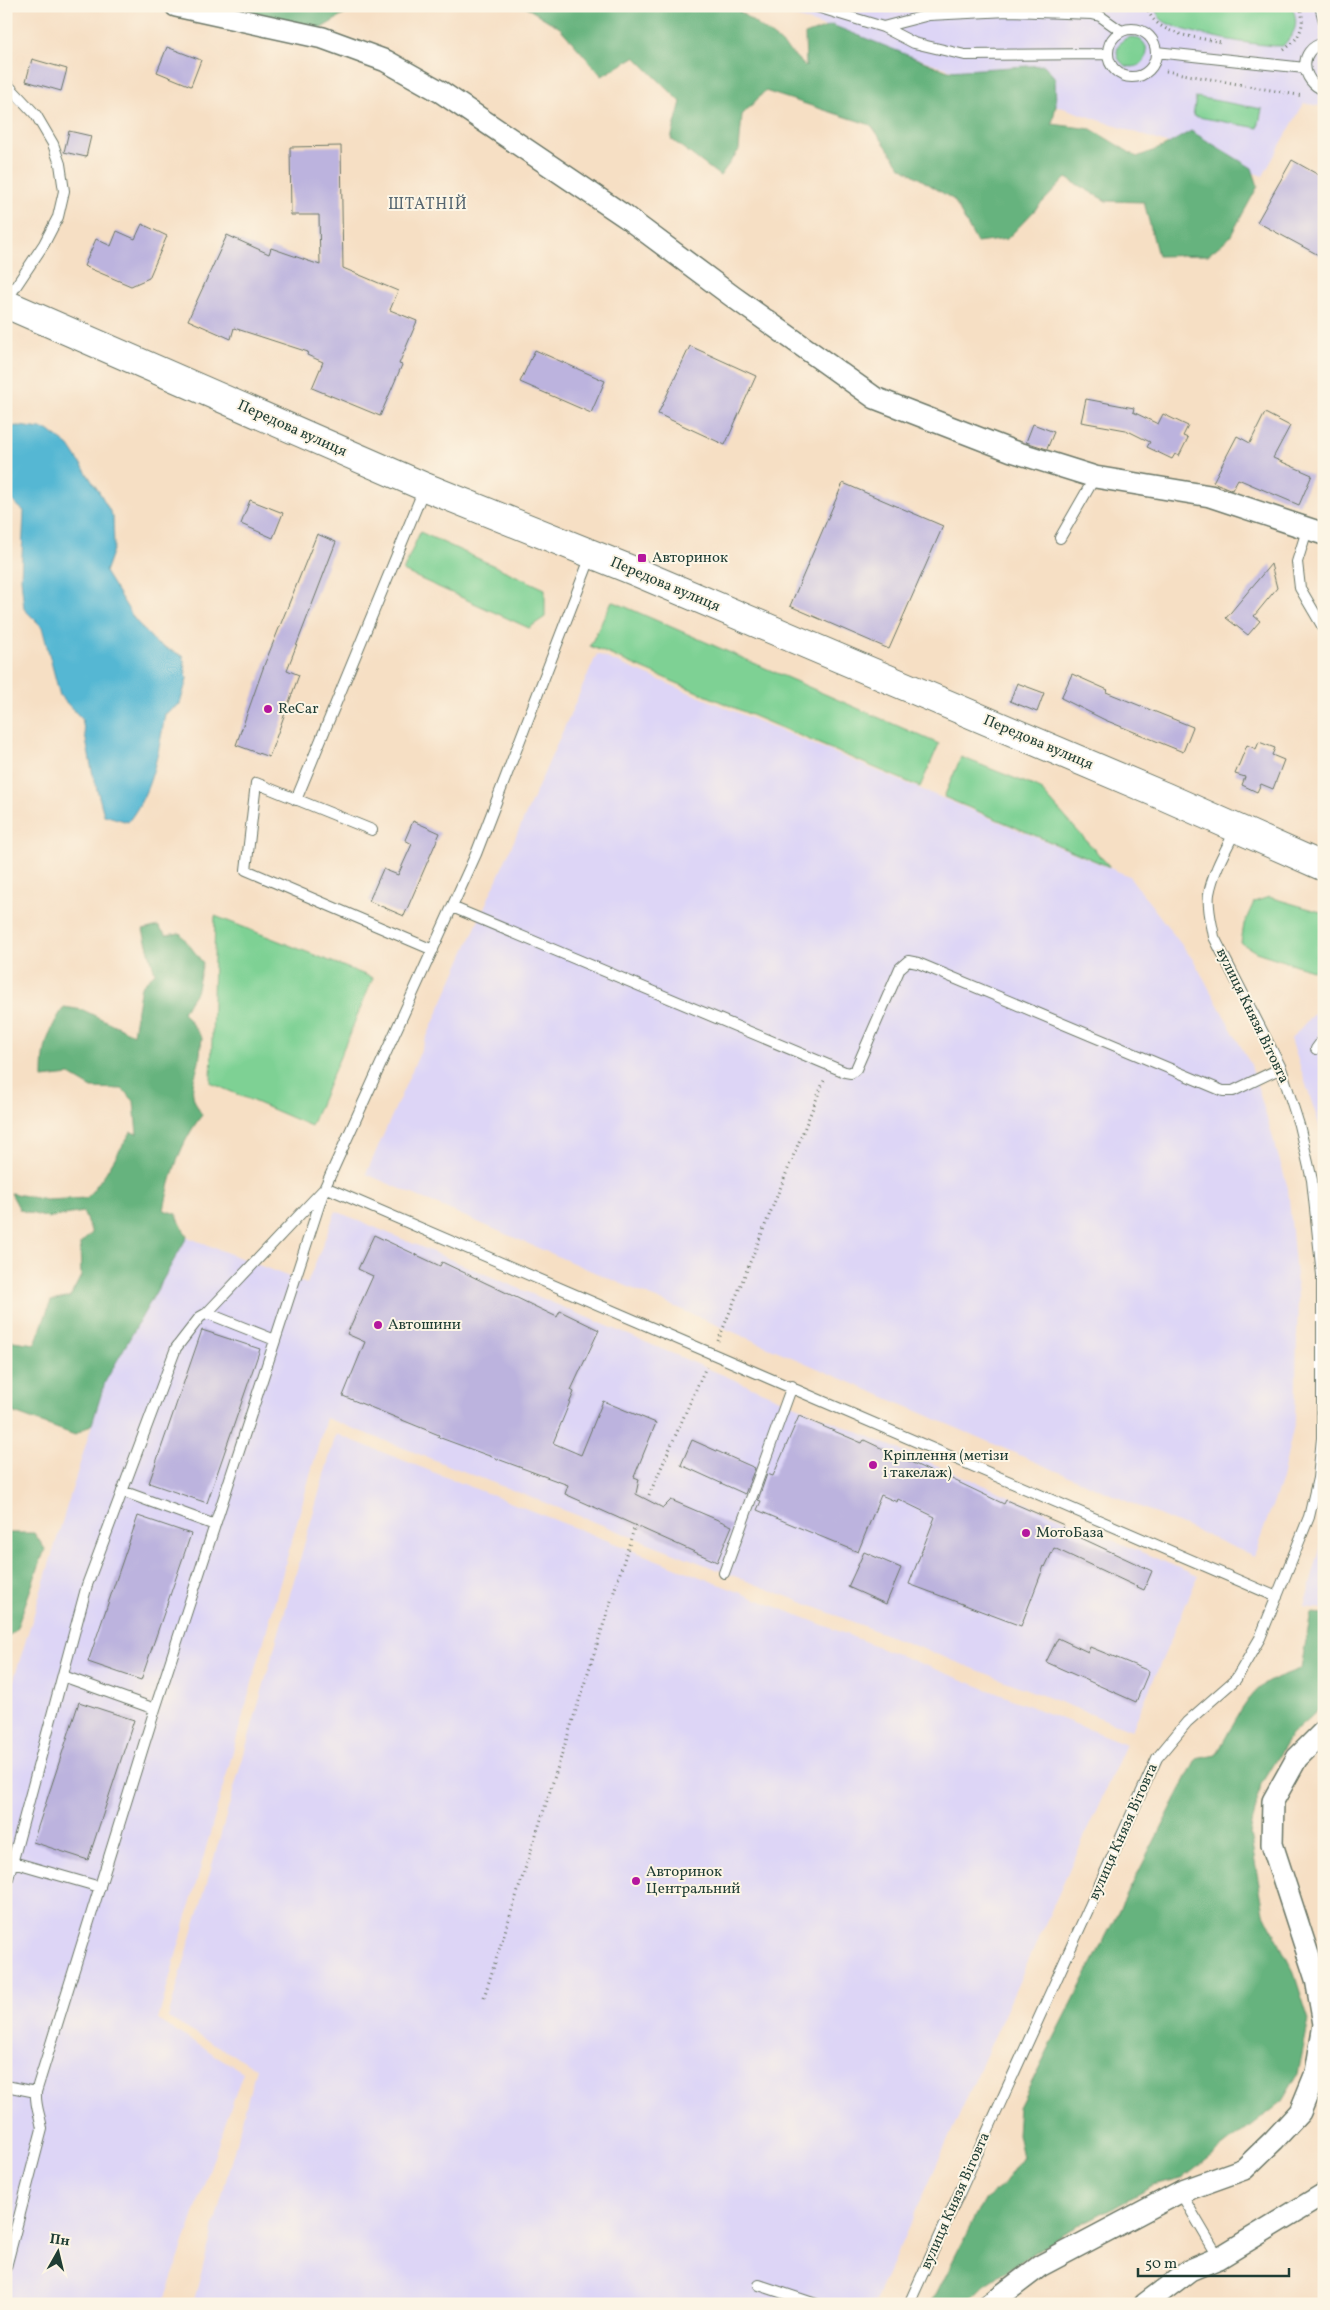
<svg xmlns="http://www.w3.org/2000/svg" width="1330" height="2310" viewBox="0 0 1330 2310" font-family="Vollkorn,serif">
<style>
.built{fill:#ddd5f6}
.green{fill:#7ed194;stroke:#4e8764}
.forest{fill:#66b37e;stroke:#427859}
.water{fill:#54b7d3;stroke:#3a7a84}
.building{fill:#bcb3de}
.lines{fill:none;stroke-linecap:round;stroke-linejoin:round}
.lane-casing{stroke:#6a7666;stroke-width:12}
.street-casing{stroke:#6a7666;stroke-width:24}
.secondary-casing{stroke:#6a7666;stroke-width:30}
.path{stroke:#6a7666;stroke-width:3;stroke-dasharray:1 4;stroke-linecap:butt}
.lane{stroke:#fff;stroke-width:10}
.street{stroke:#fff;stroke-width:21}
.secondary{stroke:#fff;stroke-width:28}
.poi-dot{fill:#b5179e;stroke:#fcf5e5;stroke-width:2}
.labels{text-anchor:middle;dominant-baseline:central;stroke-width:4;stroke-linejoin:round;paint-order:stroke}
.street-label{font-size:15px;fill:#1f3d34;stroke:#fcf5e5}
.poi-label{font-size:15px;fill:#1f3d34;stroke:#fcf5e5;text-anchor:start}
.neighbourhood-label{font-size:16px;letter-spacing:1px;fill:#566670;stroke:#fcf5e5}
</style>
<rect width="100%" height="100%" fill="#fcf5e5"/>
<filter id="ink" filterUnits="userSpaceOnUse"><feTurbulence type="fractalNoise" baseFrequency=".02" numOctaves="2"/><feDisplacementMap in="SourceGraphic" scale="10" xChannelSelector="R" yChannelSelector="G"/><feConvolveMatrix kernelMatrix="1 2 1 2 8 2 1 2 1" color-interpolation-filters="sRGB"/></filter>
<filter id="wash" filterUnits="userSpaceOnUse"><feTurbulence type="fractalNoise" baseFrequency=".0096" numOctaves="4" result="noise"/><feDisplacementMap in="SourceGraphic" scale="20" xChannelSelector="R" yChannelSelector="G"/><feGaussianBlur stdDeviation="1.12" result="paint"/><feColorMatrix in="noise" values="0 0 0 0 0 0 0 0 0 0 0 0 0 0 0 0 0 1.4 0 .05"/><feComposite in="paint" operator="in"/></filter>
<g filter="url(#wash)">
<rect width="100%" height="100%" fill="#f6dfc4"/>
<path class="built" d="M 764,6 L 1324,6 L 1324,107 L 1304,103 L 1263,176 Z
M 597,654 L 1129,876 L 1194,961 L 1251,1065 L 1288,1188 L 1298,1297 L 1295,1420 L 1282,1479 L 1254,1556 L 366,1174 Z
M 1324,1002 L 1324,1140 L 1291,1039 Z
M 336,1211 L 1198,1576 L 1132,1730 L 326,1418 L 158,2020 L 243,2072 L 163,2304 L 6,2304 L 6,1705 L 105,1382 L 187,1237 L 307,1284 Z
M 336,1434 L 1126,1744 L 874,2304 L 193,2304 L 256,2068 L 168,2018 Z
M 1324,1535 L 1324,1609 L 1304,1607 Z"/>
<path class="green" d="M 1154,6 L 1292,6 C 1299,25 1296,31 1283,46 C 1262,47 1177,33 1162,20 C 1158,17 1156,10 1154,6 Z
M1117 52a15 15 0 1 1 30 0a15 15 0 1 1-30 0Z
M 1196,97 L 1262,109 L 1258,128 L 1193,116 Z
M 420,532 L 545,589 L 545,617 L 529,628 L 403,571 Z
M 612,601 L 939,744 L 920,787 L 590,646 Z
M 961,757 L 1039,788 L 1110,867 L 944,797 Z
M 1269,897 L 1324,913 L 1324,974 L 1256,952 L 1241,943 L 1244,924 L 1254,902 Z
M 215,916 L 373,978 L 311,1126 L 211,1083 Z"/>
<path class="forest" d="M 210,6 L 346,6 L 345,14 L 318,30 Z
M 524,6 L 732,6 L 779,41 L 806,67 L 805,35 L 832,25 L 948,71 L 1044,65 L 1055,78 L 1056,105 L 1052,124 L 1091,129 L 1137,157 L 1163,147 L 1191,131 L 1252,168 L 1258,186 L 1230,237 L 1208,255 L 1158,256 L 1144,202 L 1106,201 L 1066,178 L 1007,239 L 977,243 L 954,200 L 901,167 L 871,125 L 765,91 L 742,115 L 739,150 L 720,176 L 671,139 L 681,102 L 635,57 L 602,76 L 560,28 Z
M 158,926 L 166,935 L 180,933 L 203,963 L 196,992 L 183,1012 L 202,1038 C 201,1046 200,1054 199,1062 C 193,1086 187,1091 202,1115 C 180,1143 171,1175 164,1210 L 176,1214 L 187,1237 L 105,1382 L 92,1424 L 75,1435 L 9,1411 L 6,1406 L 6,1340 L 35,1344 L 51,1301 L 70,1297 L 81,1276 L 80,1244 L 92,1233 L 83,1212 L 48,1218 L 20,1210 L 11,1193 L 46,1200 L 87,1198 L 105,1174 L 131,1132 L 137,1134 L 134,1101 L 122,1089 L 92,1088 L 70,1075 L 43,1078 C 43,1048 47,1033 64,1007 L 83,1010 L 133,1034 L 141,986 L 155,973 L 143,930 Z
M 6,1533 L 34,1533 L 45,1549 L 16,1630 L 6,1638 Z
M 1311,1613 L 1324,1614 L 1324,1705 L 1291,1735 L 1261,1784 L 1250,1834 L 1264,1913 L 1294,1973 L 1309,2020 L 1298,2074 L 1282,2101 L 1182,2179 L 1153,2186 L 1062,2234 L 985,2285 L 966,2304 L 931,2304 L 983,2201 L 1002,2186 L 1022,2157 L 1017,2134 L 1019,2107 L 1196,1759 L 1216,1755 C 1230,1732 1241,1703 1262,1686 C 1272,1678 1289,1674 1301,1668 Z"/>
<path class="water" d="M 19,426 L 48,430 L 69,446 L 101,495 L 113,517 L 114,547 L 105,572 L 135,620 L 157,644 L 183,656 L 187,679 L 180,704 L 165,714 C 159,751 152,792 128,822 L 104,815 L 92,771 L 82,719 L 60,696 L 42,627 L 24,609 L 21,578 L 24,511 L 6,496 L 6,427 Z"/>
<g id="blocks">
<path class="building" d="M 167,47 L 201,60 L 191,86 L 157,72 Z
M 32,59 L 67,69 L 61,91 L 26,81 Z
M 69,131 L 91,136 L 86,157 L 64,152 Z
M 341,146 L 343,268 L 398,291 L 390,310 L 417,321 L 399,364 L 402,365 L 380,416 L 312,388 L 323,362 L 307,355 L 308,352 L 234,328 L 231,339 L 188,320 L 227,235 L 269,254 L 271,248 L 320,265 L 319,215 L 291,215 L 290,147 Z
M 1292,160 L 1324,178 L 1324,258 L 1257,222 Z
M 142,224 L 167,236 L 149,278 L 131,286 L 84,266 L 96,239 L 111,246 L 117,231 L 135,239 Z
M 690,346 L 756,376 L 725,445 L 658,414 Z
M 535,350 L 605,381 L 591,413 L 520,382 Z
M 1086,399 L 1134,408 L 1133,412 L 1158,424 L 1163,414 L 1188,426 L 1183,436 L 1188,438 L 1179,456 L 1175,454 L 1172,459 L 1147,447 L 1150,442 L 1126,430 L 1081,422 Z
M 1265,413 L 1290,426 L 1273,458 L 1312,475 L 1299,505 L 1238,479 L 1232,490 L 1213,482 L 1237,436 L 1250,443 Z
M 1033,424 L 1054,432 L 1047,449 L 1026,442 Z
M 843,483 L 943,526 L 889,649 L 790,606 Z
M 250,500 L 283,513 L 273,538 L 241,524 Z
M 317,534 L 336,542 L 287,670 L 299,675 L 269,757 L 236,745 L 265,663 Z
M 1271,564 L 1277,588 L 1254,616 L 1260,621 L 1248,635 L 1226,618 Z
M 1072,674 L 1108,690 L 1106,692 L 1193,727 L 1183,752 L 1105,720 L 1061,698 Z
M 1017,683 L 1044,693 L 1037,712 L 1010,701 Z
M 1259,742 L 1275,748 L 1272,755 L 1284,760 L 1273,789 L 1261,784 L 1257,792 L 1242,785 L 1245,777 L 1235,774 L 1247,745 L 1256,749 Z
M 413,821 L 440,833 L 404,916 L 369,901 L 383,869 L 398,875 L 412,844 L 405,840 Z
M 374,1235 L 440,1266 L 442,1262 L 557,1317 L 560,1311 L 599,1330 L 571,1390 L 574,1392 L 553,1443 L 581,1455 L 603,1401 L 656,1423 L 634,1477 L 639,1479 L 636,1494 L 663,1508 L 671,1500 L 732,1526 L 717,1562 L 565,1494 L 568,1485 L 438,1437 L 439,1435 L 343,1396 L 365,1342 L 347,1334 L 373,1276 L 358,1269 Z
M 202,1330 L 260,1349 L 207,1503 L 149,1483 Z
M 799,1416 L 862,1443 L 864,1440 L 936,1474 L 937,1472 L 1004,1504 L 1006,1500 L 1064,1525 L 1062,1529 L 1152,1571 L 1144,1590 L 1054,1548 L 1045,1567 L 1044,1566 L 1021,1626 L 909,1584 L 935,1517 L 898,1499 L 897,1502 L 881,1495 L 858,1552 L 757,1510 L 761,1501 L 758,1500 L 767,1474 L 773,1476 Z
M 692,1440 L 755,1468 L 745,1494 L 681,1465 Z
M 138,1516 L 191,1534 L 141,1680 L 88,1662 Z
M 864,1552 L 901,1568 L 886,1604 L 848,1587 Z
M 1058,1638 L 1088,1652 L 1090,1647 L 1149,1671 L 1136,1702 L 1046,1662 Z
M 79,1702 L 134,1720 L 88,1860 L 33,1842 Z"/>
</g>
</g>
<g filter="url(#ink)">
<use href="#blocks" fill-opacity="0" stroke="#6a7666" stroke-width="1"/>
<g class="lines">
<g class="lane-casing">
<path id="lane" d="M 814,6 L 883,27 L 914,43 L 965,55 L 1107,54
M 1320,6 L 1324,21
M 883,27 L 929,15 L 1008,11 L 1092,14 L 1100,16 L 1121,31
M1108 53a24 24 0 1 1 48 0a24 24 0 1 1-48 0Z
M 1324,43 C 1297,49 1301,82 1324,90
M 1156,52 L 1305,68
M 6,83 L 36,115 L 53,144 L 60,164 L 64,191 L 58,217 L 44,244 L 6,301
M 1307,530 L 1297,562 L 1300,588 L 1324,629
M 1060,538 L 1095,477
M 296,800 L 424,489
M 372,830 L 256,783 L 246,870 L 433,950
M 452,907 L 845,1072 L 851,1073 L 856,1069 L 900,968 L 908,961 L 918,963 L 1223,1091 L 1233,1091 L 1281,1068
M 1316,1049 L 1324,1038
M 325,1187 L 1277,1597
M 207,1313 L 323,1190
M 122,1491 L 215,1525
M 724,1573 L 792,1386
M 63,1676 L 155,1709
M 13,1862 L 100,1887
M 6,1886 L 87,1585 L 176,1348 L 200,1317 L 207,1313 L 275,1340
M 6,2086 L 36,2092
M 1180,2192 L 1219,2258
M 6,2267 L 42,2129 C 40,2114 35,2107 36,2092 L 155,1709 L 325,1187 L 476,854 L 591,556
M 759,2285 L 816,2304
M 909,2304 L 1157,1758 L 1187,1722 L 1236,1679 L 1260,1638 L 1309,1517 L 1318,1478 L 1322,1438 L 1322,1275 L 1312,1180 L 1299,1125 L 1281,1068 L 1214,937 C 1212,924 1207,908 1209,894 C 1213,871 1226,850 1236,829"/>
</g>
<g class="street-casing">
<path id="street" d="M 176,6 L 323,38 L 386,61 L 441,92 L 626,217 L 732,296 L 875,398 L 1012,451 L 1095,477 L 1210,496 L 1324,534
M 1324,1731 L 1297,1758 L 1273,1801 L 1272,1844 L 1316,1979 L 1324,2024
M 990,2304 L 1040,2266 L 1180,2192 L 1244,2169 L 1274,2140 L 1300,2112 L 1316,2073 L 1324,2024
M 1145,2304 L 1190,2270 L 1219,2258 L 1324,2194"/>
</g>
<g class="secondary-casing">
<path id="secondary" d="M 6,304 L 425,487 L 634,571 L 1166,797 L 1324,867"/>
</g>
<path class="path" d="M 1147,6 C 1153,36 1198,37 1221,42
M 1284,50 C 1300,38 1306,26 1300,6
M 1166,71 L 1303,96
M 718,1341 L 825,1078
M 649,1495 L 706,1367
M 484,1997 L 635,1526"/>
<use href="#lane" class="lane"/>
<use href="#street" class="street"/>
<use href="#secondary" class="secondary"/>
</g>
</g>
<g class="poi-dot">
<rect x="637" y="553" width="10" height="10" rx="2.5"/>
<circle cx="268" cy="709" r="5"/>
<circle cx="378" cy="1325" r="5"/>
<circle cx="873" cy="1465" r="5"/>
<circle cx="1026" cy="1533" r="5"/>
<circle cx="636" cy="1881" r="5"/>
</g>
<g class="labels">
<g class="street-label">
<text transform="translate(292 429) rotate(24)">Передова вулиця</text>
<text transform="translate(665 585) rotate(23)">Передова вулиця</text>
<text transform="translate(1038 743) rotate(23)">Передова вулиця</text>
<text transform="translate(1252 1016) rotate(64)">вулиця Князя Вітовта</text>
<text transform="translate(1124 1832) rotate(-66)">вулиця Князя Вітовта</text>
<text transform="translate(956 2201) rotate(-66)">вулиця Князя Вітовта</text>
</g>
<g class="poi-label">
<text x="652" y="558">Авторинок</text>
<text x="278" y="709">ReCar</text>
<text x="388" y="1325">Автошини</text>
<text x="883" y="1456">Кріплення (метізи<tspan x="883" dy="17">і такелаж)</tspan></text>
<text x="1036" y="1533">МотоБаза</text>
<text x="646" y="1872">Авторинок<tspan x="646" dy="17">Центральний</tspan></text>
</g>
<g class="neighbourhood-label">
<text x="428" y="205">ШТАТНІЙ</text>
</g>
</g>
<rect width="1330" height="2310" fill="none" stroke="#fcf5e5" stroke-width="25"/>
<g transform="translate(58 2252) rotate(8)" stroke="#fcf5e5" stroke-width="4" paint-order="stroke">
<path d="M0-4L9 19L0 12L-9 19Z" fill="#1f3d34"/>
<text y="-8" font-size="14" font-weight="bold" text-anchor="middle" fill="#1f3d34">Пн</text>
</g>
<path d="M1138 2268v8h151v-8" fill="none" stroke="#1f3d34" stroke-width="2.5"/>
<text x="1145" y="2268" font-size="15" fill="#1f3d34" stroke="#fcf5e5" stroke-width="4" paint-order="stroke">50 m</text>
</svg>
